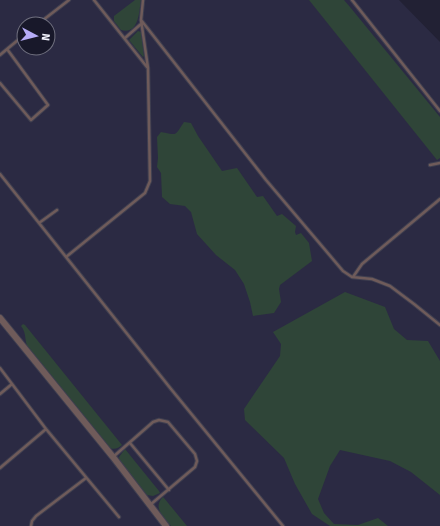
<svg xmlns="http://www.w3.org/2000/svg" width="440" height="526" viewBox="0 0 440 526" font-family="'Fira Sans',sans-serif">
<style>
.built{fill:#2b2a43;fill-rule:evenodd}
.green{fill:#2f4538}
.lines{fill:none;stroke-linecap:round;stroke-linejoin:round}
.service-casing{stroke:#3f3f50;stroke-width:4.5}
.tertiary-casing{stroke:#3f3f50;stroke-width:8}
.service{stroke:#6f5b5a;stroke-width:2.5}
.tertiary{stroke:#6f5b5a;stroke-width:6}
</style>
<rect width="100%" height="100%" fill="#222134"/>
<path class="built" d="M 0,0 L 399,0 L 440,42 L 440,526 L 0,526 ZM 24,24 L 48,24 L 48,48 L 24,48 Z"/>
<path class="green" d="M 135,0 L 141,0 C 139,12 139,35 121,30 L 114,21 L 114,16 Z
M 309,0 L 344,0 L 350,7 L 440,117 L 440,158 L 437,160 Z
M 138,31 L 141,32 L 144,56 L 143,57 L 129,40 Z
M 184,122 L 191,123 L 198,136 L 222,171 L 237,168 L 257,197 L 263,196 L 277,216 L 282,214 L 296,226 L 295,232 L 296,235 L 301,233 L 309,243 L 312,261 L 280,285 L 279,289 L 281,302 L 274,313 L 253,316 L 250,302 L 244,284 L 235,270 L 216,255 L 197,234 L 191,212 L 185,206 L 170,204 L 162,197 L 161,173 L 157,167 L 158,158 L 157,137 L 161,132 C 178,135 174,137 184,122 Z
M 345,292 L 385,307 L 394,329 L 407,340 L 428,341 L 440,361 L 440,495 L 411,472 L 390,461 L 340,450 L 330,466 L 318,499 L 324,513 L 334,524 L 358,525 L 378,518 L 388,526 L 330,526 L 312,514 L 295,484 L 284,458 L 245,420 L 244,409 L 280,356 L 281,344 L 273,332 Z
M 23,324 L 25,325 L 122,445 C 118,449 113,450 107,447 L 28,348 C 24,341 27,333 21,326 Z
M 125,449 L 159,491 L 160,493 L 153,496 L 147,495 L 120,463 L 119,457 Z
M 163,497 L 164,498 L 187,526 L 171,526 C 164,517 152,508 163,497 Z"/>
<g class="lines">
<g class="service-casing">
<path id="service" d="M 94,0 L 147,67
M 143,0 L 141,20 L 148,68 L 150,181 L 145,193 L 66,257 L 171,389 L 283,526
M 352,0 L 440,111
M 141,20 L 266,180 L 343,271 L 352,277 L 372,279 L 390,286 L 414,304 L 440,325
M 38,24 L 69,0
M 125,38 L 141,24
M 0,55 L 24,35
M 0,83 L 31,120 L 48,105 L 7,49
M 430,165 L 440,163
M 0,174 L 66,257
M 39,223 L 57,210
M 353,277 L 362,264 L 440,199
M 0,368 L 46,429 L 119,517
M 0,394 L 12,384
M 130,443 L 169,490
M 113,457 L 153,422 L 159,420 L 168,422 L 195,454 L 197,461 L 195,467 L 150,505
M 0,468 L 46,429
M 31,526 L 32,521 L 36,516 L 86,478"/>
</g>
<g class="tertiary-casing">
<path id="tertiary" d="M 0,318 L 113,457 L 166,526"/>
</g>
<use href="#service" class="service"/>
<use href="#tertiary" class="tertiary"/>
</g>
<g transform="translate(36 36) rotate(97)"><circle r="19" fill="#18182a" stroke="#70707f"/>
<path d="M0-3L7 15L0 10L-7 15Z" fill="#b6acf8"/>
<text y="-6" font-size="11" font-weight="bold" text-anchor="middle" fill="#f3f4fe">N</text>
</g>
</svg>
